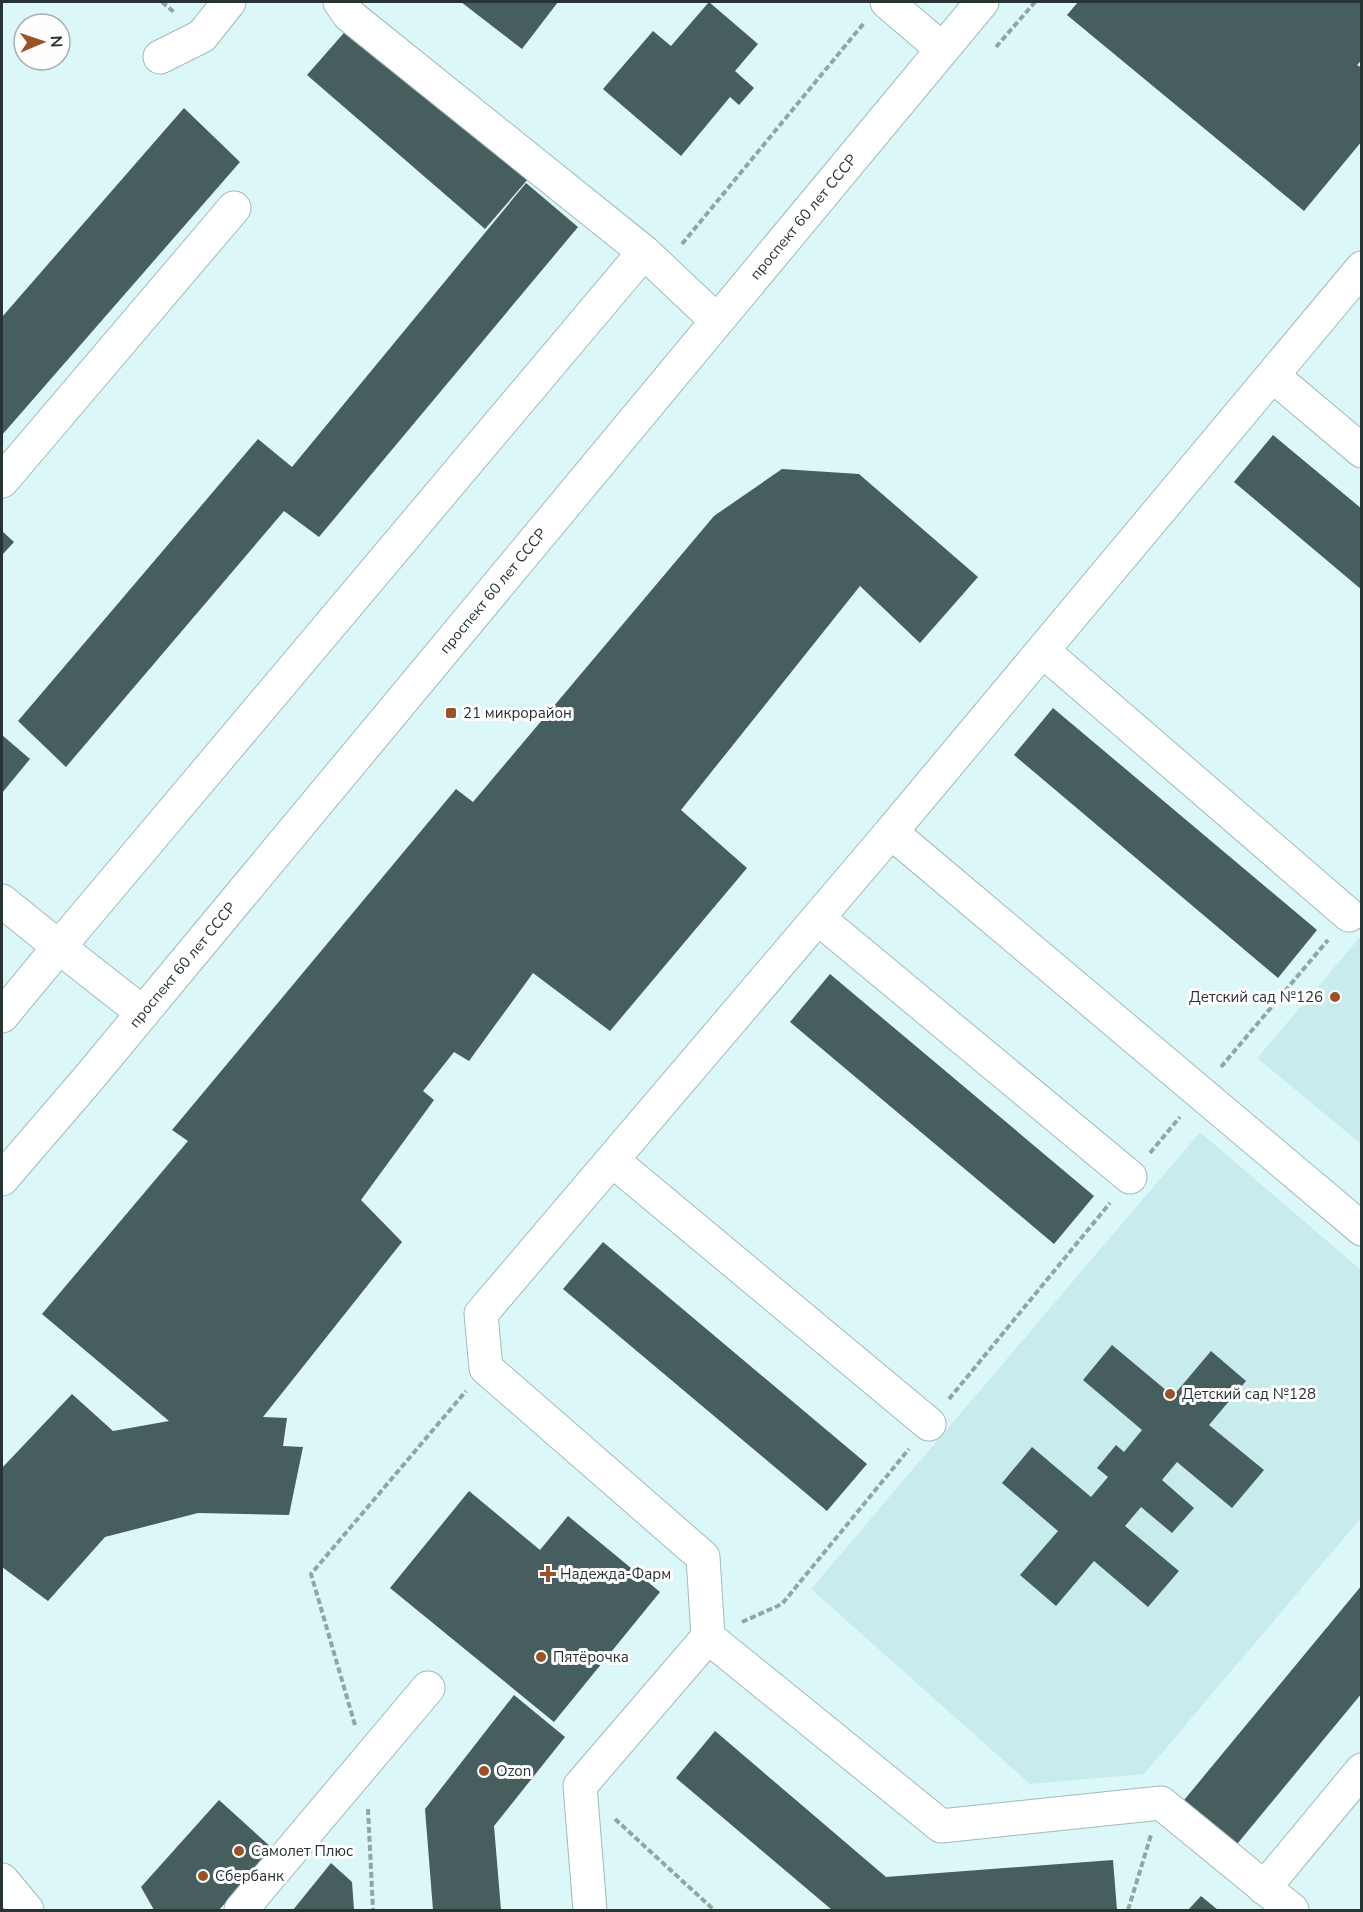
<svg xmlns="http://www.w3.org/2000/svg" width="1363" height="1912" viewBox="0 0 1363 1912" font-family="'Nunito Sans',sans-serif">
<style>
.built{fill:#c8eced}
.building{fill:#465e5e}
.lines{fill:none;stroke-linecap:round;stroke-linejoin:round}
.minor-casing{stroke:#a1bbbc;stroke-width:35}
.major-casing{stroke:#a1bbbc;stroke-width:35}
.path{stroke:#91a5a5;stroke-width:4;stroke-dasharray:6 3;stroke-linecap:butt}
.minor{stroke:#fff;stroke-width:33}
.major{stroke:#fff;stroke-width:33}
.poi-dot{fill:#99532a;stroke:#fefefe;stroke-width:2}
.labels{text-anchor:middle;dominant-baseline:central;stroke-width:6;stroke-linejoin:round;paint-order:stroke}
.street-label{font-size:15px;fill:#283333;stroke:#fefefe}
.poi-label{font-size:15px;fill:#283333;stroke:#fefefe;text-anchor:start}
</style>
<rect width="100%" height="100%" fill="#dcf7f8"/>
<path class="built" d="M 1361,936 L 1361,1144 L 1257,1058 Z
M 1200,1132 L 1361,1270 L 1361,1518 L 1144,1774 L 1030,1784 L 811,1589 Z"/>
<path class="building" d="M 461,2 L 558,2 L 522,49 Z
M 709,2 L 758,44 L 735,71 L 754,88 L 739,105 L 730,97 L 681,156 L 603,89 L 653,31 L 671,46 Z
M 1078,2 L 1362,2 L 1362,60 L 1357,65 L 1362,68 L 1362,141 L 1304,211 L 1067,15 Z
M 350,26 L 528,179 L 485,229 L 307,75 Z
M 184,108 L 240,162 L 2,435 L 2,317 Z
M 526,183 L 578,227 L 319,537 L 284,511 L 66,767 L 18,721 L 258,439 L 292,467 Z
M 1273,435 L 1362,509 L 1362,590 L 1234,482 Z
M 782,469 L 859,474 L 978,577 L 920,643 L 860,586 L 681,810 L 747,868 L 610,1031 L 533,973 L 469,1061 L 454,1052 L 423,1091 L 434,1100 L 361,1200 L 402,1242 L 263,1417 L 287,1418 L 283,1446 L 303,1447 L 289,1515 L 198,1513 L 105,1537 L 48,1601 L 2,1567 L 2,1468 L 72,1394 L 113,1431 L 169,1421 L 42,1314 L 188,1141 L 172,1130 L 456,789 L 473,802 L 714,516 Z
M 2,531 L 14,542 L 2,555 Z
M 1053,708 L 1317,930 L 1278,978 L 1014,755 Z
M 2,735 L 30,759 L 2,793 Z
M 830,974 L 1094,1196 L 1054,1244 L 790,1022 Z
M 603,1242 L 867,1464 L 827,1511 L 563,1289 Z
M 1112,1345 L 1173,1396 L 1211,1351 L 1246,1381 L 1209,1425 L 1264,1470 L 1232,1508 L 1177,1462 L 1162,1480 L 1194,1508 L 1172,1533 L 1141,1507 L 1125,1526 L 1179,1571 L 1148,1607 L 1094,1561 L 1056,1606 L 1020,1575 L 1058,1531 L 1002,1483 L 1032,1447 L 1091,1497 L 1108,1477 L 1097,1468 L 1116,1445 L 1124,1452 L 1142,1430 L 1083,1380 Z
M 469,1491 L 540,1550 L 568,1516 L 660,1592 L 554,1722 L 390,1588 Z
M 1362,1585 L 1362,1693 L 1233,1849 L 1180,1805 Z
M 514,1695 L 565,1737 L 494,1826 L 501,1910 L 433,1910 L 425,1809 Z
M 715,1731 L 886,1877 L 1113,1860 L 1117,1910 L 832,1910 L 676,1778 Z
M 219,1800 L 273,1849 L 219,1910 L 154,1910 L 141,1887 Z
M 331,1863 L 352,1882 L 354,1910 L 293,1910 Z
M 1201,1896 L 1218,1910 L 1188,1910 Z"/>
<g class="lines">
<g class="minor-casing">
<path id="minor" d="M 340,2 L 349,15 L 644,252
M 887,2 L 942,49
M 160,57 L 202,36 L 229,2
M 1362,268 L 891,832 L 1362,1229
M 1273,376 L 1362,451
M 2,481 L 234,208
M 1043,651 L 1349,915
M 2,901 L 59,947 L 644,252 L 717,321
M 818,918 L 1130,1177
M 2,1016 L 59,947 L 143,1013
M 612,1160 L 929,1424
M 708,1637 L 941,1826 L 1161,1803 L 1292,1910
M 2,1880 L 27,1910
M 1264,1888 L 1362,1770
M 241,1910 L 428,1688
M 590,1910 L 580,1786 L 708,1637 L 703,1557 L 486,1368 L 481,1314 L 891,832"/>
</g>
<g class="major-casing">
<g id="major">
<path id="s1" d="M 2,1179 L 88,1079 L 185,962 L 982,2"/>
</g>
</g>
<path class="path" d="M 162,2 L 175,13
M 996,47 L 1035,2
M 682,244 L 864,23
M 1221,1067 L 1328,940
M 1150,1153 L 1180,1117
M 949,1399 L 1110,1203
M 742,1622 L 782,1604 L 909,1449
M 355,1725 L 311,1574 L 466,1391
M 368,1809 L 373,1910
M 615,1819 L 714,1910
M 1128,1910 L 1151,1835"/>
<use href="#minor" class="minor"/>
<use href="#major" class="major"/>
</g>
<g class="poi-dot">
<rect x="445" y="707" width="12" height="12" rx="3"/>
<circle cx="1335" cy="997" r="6"/>
<circle cx="1170" cy="1394" r="6"/>
<path d="M545 1565h6v6h6v6h-6v6h-6v-6h-6v-6h6z"/>
<circle cx="541" cy="1657" r="6"/>
<circle cx="484" cy="1771" r="6"/>
<circle cx="239" cy="1851" r="6"/>
<circle cx="203" cy="1876" r="6"/>
</g>
<g class="labels">
<g class="street-label">
<text stroke="none"><textPath href="#s1" startOffset="1252">проспект 60 лет СССР</textPath></text>
<text stroke="none"><textPath href="#s1" startOffset="766">проспект 60 лет СССР</textPath></text>
<text stroke="none"><textPath href="#s1" startOffset="280">проспект 60 лет СССР</textPath></text>
</g>
<g class="poi-label">
<text x="463" y="713">21 микрорайон</text>
<text x="1323" y="997" text-anchor="end">Детский сад №126</text>
<text x="1182" y="1394">Детский сад №128</text>
<text x="560" y="1574">Надежда-Фарм</text>
<text x="553" y="1657">Пятёрочка</text>
<text x="496" y="1771">Ozon</text>
<text x="251" y="1851">Самолет Плюс</text>
<text x="215" y="1876">Сбербанк</text>
</g>
</g>
<rect width="1363" height="1912" fill="none" stroke="#283333" stroke-width="6"/>
<g transform="translate(42 42) rotate(88)"><circle r="28" fill="#fefefe" stroke="#a8adad" stroke-width="1.5"/>
<path d="M0-4.5L10 22L0 15L-10 22Z" fill="#99532a"/>
<text y="-9" font-size="16" font-weight="bold" text-anchor="middle" fill="#283333">N</text>
</g>
</svg>
